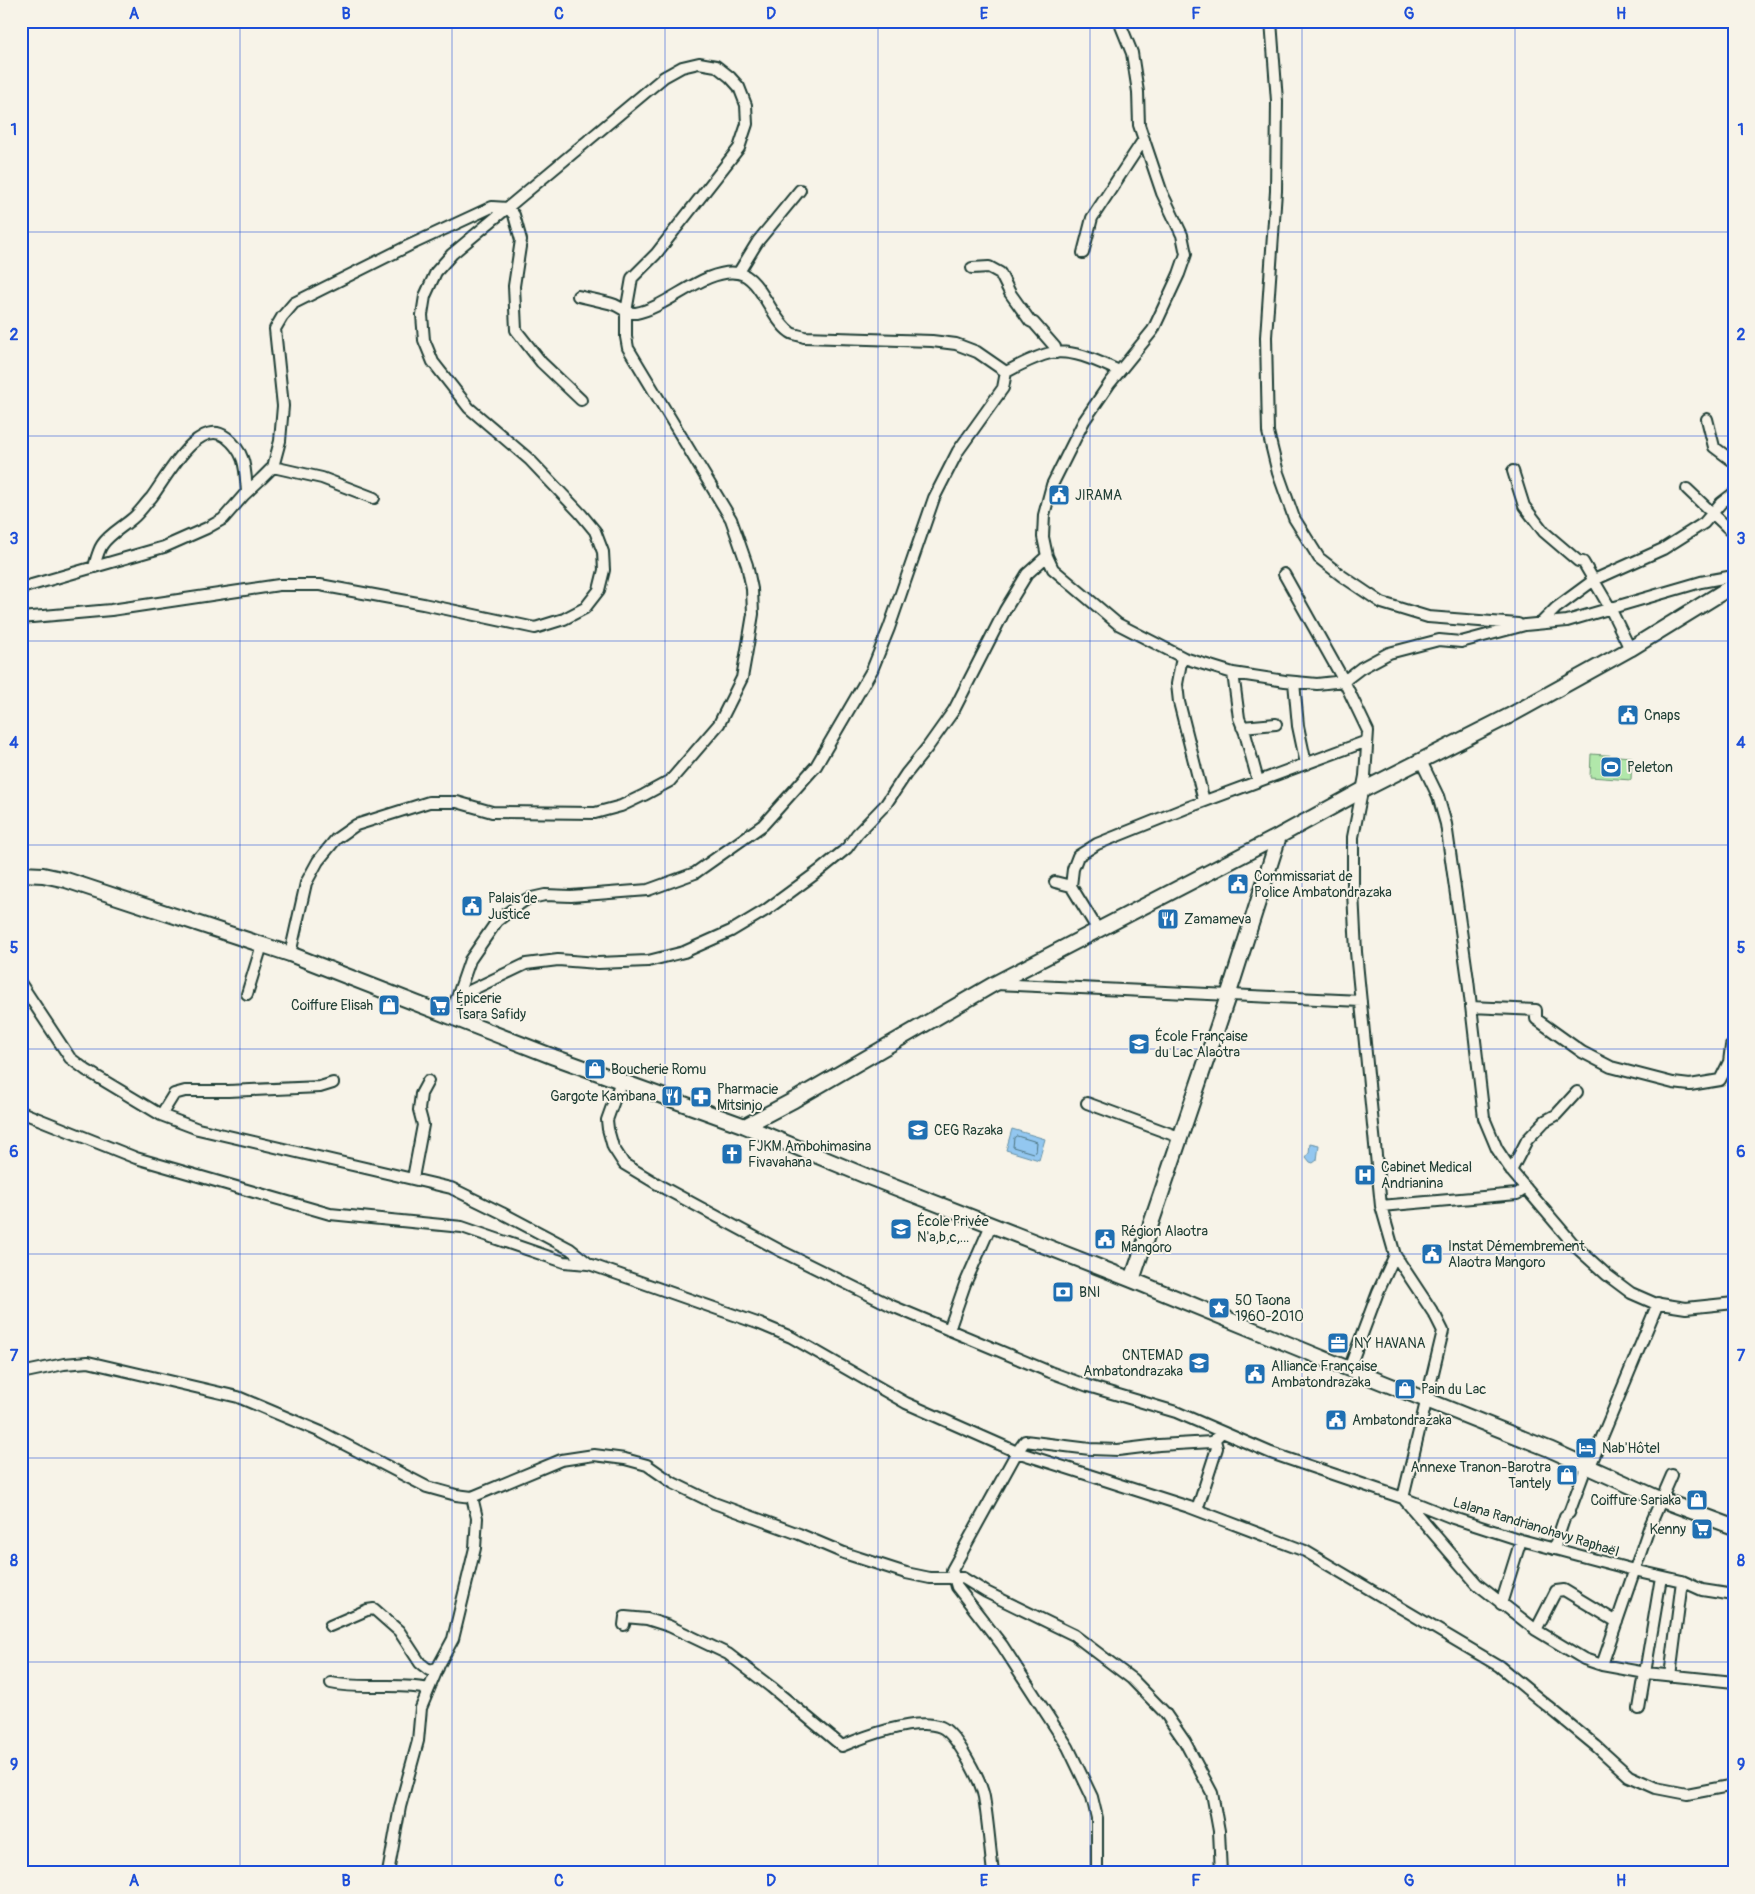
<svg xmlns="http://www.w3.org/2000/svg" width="1755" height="1894" viewBox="0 0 1755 1894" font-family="Pangolin,sans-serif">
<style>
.green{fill:#b1e7aa;stroke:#68926f}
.water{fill:#93c7f0;stroke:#6590a5}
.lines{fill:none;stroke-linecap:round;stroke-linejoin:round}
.shore{stroke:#4d747f;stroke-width:1}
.street-casing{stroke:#1f3d34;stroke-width:14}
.secondary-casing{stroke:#1f3d34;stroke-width:18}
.street{stroke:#f7f3e8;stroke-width:10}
.secondary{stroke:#f7f3e8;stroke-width:14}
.grid{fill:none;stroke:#1d4ed8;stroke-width:1;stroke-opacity:0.55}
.labels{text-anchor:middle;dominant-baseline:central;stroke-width:4;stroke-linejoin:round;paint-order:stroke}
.poi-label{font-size:14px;fill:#1f3d34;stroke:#f7f3e8;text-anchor:start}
.street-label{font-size:14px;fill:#1f3d34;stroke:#f7f3e8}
.neatline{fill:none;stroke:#1d4ed8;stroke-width:2}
.grid-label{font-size:16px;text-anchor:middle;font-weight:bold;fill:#1d4ed8}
</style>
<rect width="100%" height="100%" fill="#f7f3e8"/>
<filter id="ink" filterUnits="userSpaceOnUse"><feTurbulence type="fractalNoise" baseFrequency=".02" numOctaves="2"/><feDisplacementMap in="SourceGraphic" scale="10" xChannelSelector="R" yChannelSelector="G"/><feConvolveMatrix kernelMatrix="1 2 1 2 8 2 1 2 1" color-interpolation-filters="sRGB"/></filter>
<g filter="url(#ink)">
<path class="green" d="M 1591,754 L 1632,757 L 1631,780 L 1590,777 Z"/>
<path class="water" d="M 1012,1129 L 1045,1139 L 1039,1160 L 1006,1150 Z
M 1310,1143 L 1319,1145 L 1317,1160 L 1313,1163 L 1310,1162 L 1306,1157 L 1309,1153 Z"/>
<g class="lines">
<path class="shore" d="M 1017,1136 L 1037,1142 L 1036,1152 L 1033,1153 L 1013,1147 L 1014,1138 Z"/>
<g class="street-casing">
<path id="street" d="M 1119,21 L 1132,53 L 1138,92 L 1139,125 L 1162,193 L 1182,235 L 1186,254 L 1179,274 L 1153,330 L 1110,383 L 1084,421 L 1052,485 L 1044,515 L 1043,537 L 1047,556 L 1053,569 L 1118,624 L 1184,658 L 1233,673 L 1285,681 L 1317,684 L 1344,681 L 1361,668 L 1389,653 L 1439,640 L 1461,642 L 1525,625 L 1567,621 L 1701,582 L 1728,577 L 1734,578
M 1271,21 L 1277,101 L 1276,191 L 1266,337 L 1268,432 L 1278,473 L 1294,518 L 1319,558 L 1342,576 L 1382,603 L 1428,617 L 1518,624
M 1083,253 L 1092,218 L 1144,139
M 972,268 L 989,267 L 1000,273 L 1010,293 L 1030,321 L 1034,323 L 1055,347 L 1056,353
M 739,272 L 758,241 L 800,190
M 578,296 C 590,299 603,301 615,305 C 622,308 627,314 636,313 C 667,308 706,267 738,273 C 760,276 771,319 790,332 C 793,335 800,335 804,337 L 932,341 L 956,344 L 977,352 L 1006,372
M 1006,372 C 1020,365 1036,356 1051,353 C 1074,349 1099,362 1119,371
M 1707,419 L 1714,447 L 1734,462
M 273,467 L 322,478 L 374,498
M 1513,471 L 1524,506 L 1544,532 L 1578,561 L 1583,562 L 1610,608 L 1630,649
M 1687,489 L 1730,530
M 94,567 C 96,560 98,551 102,545 C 109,534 123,527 133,518 C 140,512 145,504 151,498 C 165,480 198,416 226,437 C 246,453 245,468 247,492
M 1284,574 L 1344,681 L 1368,731 L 1365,776 L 1353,837 L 1353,892 L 1356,952 L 1381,1206 L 1395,1255 L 1378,1292 L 1349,1369
M 21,588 L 164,547 L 207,528 L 223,519 L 244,495 L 261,479 L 273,467 L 280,441 L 283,406 L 275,329 L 282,317 L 294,303 L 408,246 L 492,207 L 508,208 L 514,215 L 521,240 L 514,286 L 516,330 L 541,362 L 581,400
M 21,618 L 111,610 L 279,585 L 320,585 L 423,604 L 535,628 L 564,619 L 585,608 L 599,590 L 604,570 L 603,552 L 595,531 L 581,514 L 530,460 L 469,408 L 433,362 L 424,340 L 422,315 L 425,296 L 436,272 L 452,254 L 664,77 L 682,67 L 699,63 L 716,66 L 730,77 L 739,87 L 746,105 L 747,124 L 739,148 L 656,254 L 632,278 L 626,312 L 626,337 L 628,348 L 731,519 L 747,565 L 752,589 L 753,614 L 748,644 L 742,678 L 719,724 L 670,781 L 644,795 L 621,806 L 595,813 L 492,812 L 457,802 L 429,802 L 356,825 L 336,839 L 318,861 L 306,883 L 290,954
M 1541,623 L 1556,608 L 1594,580 L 1663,549 L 1704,523 L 1721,503 L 1734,493
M 1182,657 L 1177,684 L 1179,702 L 1204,801
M 1233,673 L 1239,718 L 1245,733 L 1258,781
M 1294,682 L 1298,726 L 1306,764
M 1242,727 L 1276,724
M 1421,761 L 1438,796 L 1446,824 L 1468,980 L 1484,1118 L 1497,1149 L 1513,1173 L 1576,1247 L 1607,1275 L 1631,1293 L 1654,1303 L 1686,1308 L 1734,1303
M 1055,882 L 1071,886 L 1098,930
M 1071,886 L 1073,869 L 1078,856 L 1097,844 L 1189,807 L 1367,741
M 21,984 L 70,1058 L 86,1070 L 161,1115 L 198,1129 L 451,1188 L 502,1213 L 570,1249 L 589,1264 L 760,1324 L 791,1337 L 906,1403 L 1017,1452 L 1189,1507 L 1305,1551 L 1499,1666 L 1596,1746 L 1629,1776 L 1656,1788 L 1687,1794 L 1734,1785
M 995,984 L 1361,1001
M 247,994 L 262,945
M 459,996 L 526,964 L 558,960 L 598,963 L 648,961 L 684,952 L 731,931 L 766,910 L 819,871 L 847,848 L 857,834 L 886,804 L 906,774 L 927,748 L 954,710 L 1005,610 L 1027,574 L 1047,556
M 1471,1007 L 1536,1010 L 1536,1019 L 1582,1052 L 1611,1067 L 1673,1083 L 1690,1085 L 1720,1080 L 1729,1062 L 1731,1046
M 451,1015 L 470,960 L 497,921 L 514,908 L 527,899 L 545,895 L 571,896 L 648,890 L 695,873 L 763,825 L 816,766 L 872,670 L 889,628 L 934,498 L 958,451 L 1003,388 L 1006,372
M 621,1081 L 607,1120 L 608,1129 L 613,1147 L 624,1164 L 664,1188 L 781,1251 L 892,1306 L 1050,1372 L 1088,1386 L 1176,1412 L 1271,1453 L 1403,1498 L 1453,1518 L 1521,1540 L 1634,1570 L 1682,1581 L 1702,1590 L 1734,1595
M 1087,1103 L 1179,1137
M 21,1112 L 136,1158 L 330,1214 L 462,1227 L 564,1262 L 588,1264
M 161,1115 L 174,1094 L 185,1091 L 228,1091 L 320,1087 L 333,1083
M 1511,1171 L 1527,1140 L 1545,1121 L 1556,1115 L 1577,1092
M 413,1178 L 423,1125 L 419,1110 L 421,1094 L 428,1081
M 1381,1206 L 1517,1194 L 1526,1188
M 1395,1255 L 1436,1317 L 1443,1331 L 1403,1498 L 1477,1584 L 1536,1630 L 1584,1659 L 1602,1665 L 1646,1673 L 1734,1682
M 949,1330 L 965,1284 L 991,1225
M 21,1373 L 64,1364 L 88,1362 L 238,1397 L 321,1432 L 427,1487 L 456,1495 L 472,1497 L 561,1460 L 594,1455 L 625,1459 L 647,1465 L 673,1483 L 714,1503 L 799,1534 L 844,1553 L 906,1573 L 930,1578 L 963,1578 L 986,1592 L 1074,1635 L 1132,1679 L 1165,1713 L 1185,1742 L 1212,1793 L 1219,1831 L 1221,1873
M 1197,1510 L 1217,1448 L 1215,1440
M 1554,1549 L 1565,1516 L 1569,1513 L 1585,1470 L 1590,1466 L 1658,1303
M 1501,1604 L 1521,1540
M 624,1625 L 625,1617 L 647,1619 L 669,1626 L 728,1654 L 771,1687 L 842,1746 C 866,1736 916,1717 941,1727 C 956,1733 981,1781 984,1797 C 988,1822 990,1848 993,1873
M 330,1626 L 367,1610 L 374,1609 L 399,1631 L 420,1663 L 429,1670 L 438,1668
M 1536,1630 L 1556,1591 L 1564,1590 L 1617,1622
M 1602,1665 L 1649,1528 L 1672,1475
M 1670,1676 L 1682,1581
M 331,1683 C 363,1690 397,1682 429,1689
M 1639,1709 L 1661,1577
M 388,1873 L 400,1807 L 418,1741 L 421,1708 L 439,1665 L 453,1639 L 475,1548 L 477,1518 L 472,1497
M 1097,1873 L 1097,1818 L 1092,1797 L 1068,1747 L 1002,1645 L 957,1587 L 952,1570 L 1017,1452 L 1025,1441 L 1090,1449 L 1118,1450 L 1159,1445 L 1212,1442 L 1221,1433"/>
</g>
<g class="secondary-casing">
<path id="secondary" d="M 21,874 L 43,875 L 66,880 L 290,954 L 554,1057 L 745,1126 L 866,1176 L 1132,1280 L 1349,1369 L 1549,1449 L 1662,1500 L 1734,1527
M 745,1126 L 794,1100 L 994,984 L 1279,836 L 1361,791 L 1509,716 L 1630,649 L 1734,585
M 1132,1280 L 1228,996 L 1279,836"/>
</g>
<use href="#street" class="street"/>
<use href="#secondary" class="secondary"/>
</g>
</g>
<path class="grid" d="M 240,21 L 240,1873M 452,21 L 452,1873M 665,21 L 665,1873M 878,21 L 878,1873M 1090,21 L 1090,1873M 1302,21 L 1302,1873M 1515,21 L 1515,1873M 21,232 L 1734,232M 21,436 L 1734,436M 21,641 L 1734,641M 21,845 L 1734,845M 21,1049 L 1734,1049M 21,1254 L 1734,1254M 21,1458 L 1734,1458M 21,1662 L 1734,1662"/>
<defs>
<g id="civic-square" transform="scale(1.125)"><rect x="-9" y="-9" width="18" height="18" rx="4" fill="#1f6fb2" stroke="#f7f3e8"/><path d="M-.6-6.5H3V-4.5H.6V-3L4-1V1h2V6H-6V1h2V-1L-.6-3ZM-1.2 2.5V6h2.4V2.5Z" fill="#fff"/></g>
<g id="stadium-square" transform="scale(1.125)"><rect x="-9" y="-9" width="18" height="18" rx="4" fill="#1f6fb2" stroke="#f7f3e8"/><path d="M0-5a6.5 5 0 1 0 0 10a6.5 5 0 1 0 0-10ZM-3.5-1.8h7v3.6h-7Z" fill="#fff"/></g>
<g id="restaurant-square" transform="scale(1.125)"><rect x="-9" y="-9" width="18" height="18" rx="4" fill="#1f6fb2" stroke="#f7f3e8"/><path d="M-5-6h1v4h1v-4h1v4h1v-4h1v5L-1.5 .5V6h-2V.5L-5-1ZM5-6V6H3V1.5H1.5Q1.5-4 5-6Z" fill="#fff"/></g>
<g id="shop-square" transform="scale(1.125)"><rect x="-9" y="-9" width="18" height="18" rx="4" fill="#1f6fb2" stroke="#f7f3e8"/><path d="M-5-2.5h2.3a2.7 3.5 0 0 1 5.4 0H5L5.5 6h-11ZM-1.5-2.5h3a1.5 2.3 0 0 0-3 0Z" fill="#fff"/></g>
<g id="supermarket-square" transform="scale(1.125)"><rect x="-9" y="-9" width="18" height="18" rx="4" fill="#1f6fb2" stroke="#f7f3e8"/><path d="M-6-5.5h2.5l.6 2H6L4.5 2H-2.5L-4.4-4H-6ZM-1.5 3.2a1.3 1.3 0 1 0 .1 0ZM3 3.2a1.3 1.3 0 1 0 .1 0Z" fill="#fff"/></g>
<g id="school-square" transform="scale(1.125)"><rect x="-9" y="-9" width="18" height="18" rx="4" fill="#1f6fb2" stroke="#f7f3e8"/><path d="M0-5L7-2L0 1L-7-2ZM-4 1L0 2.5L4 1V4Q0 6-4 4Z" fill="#fff"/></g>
<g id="pharmacy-square" transform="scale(1.125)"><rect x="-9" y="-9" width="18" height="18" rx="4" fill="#1f6fb2" stroke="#f7f3e8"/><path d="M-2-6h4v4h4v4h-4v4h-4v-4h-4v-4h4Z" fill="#fff"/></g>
<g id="church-square" transform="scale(1.125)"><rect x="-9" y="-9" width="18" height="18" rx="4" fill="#1f6fb2" stroke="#f7f3e8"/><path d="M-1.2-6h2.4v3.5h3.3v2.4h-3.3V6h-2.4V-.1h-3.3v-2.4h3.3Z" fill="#fff"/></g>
<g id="hospital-square" transform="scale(1.125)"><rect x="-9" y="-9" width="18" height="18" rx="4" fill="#1f6fb2" stroke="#f7f3e8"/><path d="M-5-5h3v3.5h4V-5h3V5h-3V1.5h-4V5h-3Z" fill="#fff"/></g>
<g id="bank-square" transform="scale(1.125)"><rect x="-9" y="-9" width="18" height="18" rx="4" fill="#1f6fb2" stroke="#f7f3e8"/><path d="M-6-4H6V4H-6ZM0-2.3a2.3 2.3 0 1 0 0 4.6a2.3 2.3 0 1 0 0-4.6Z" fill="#fff"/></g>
<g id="sight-square" transform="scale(1.125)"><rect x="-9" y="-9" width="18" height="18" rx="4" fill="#1f6fb2" stroke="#f7f3e8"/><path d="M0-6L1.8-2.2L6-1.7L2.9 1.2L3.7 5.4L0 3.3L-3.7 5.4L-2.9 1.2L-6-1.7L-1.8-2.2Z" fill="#fff"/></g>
<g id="office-square" transform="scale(1.125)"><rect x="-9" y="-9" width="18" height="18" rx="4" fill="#1f6fb2" stroke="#f7f3e8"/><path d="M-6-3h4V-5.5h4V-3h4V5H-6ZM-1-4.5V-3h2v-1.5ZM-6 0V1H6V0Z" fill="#fff"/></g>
<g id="hotel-square" transform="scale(1.125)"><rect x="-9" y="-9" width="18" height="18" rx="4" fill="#1f6fb2" stroke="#f7f3e8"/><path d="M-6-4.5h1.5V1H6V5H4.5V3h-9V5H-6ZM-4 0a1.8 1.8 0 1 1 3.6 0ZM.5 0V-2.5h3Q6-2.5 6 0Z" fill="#fff"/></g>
</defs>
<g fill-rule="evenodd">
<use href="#civic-square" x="1059" y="495"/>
<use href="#civic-square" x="1628" y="715"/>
<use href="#stadium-square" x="1611" y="767"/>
<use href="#civic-square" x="1238" y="884"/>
<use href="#civic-square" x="472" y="906"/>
<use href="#restaurant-square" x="1168" y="919"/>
<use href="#shop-square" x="389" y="1005"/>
<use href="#supermarket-square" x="440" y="1006"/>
<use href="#school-square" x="1139" y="1044"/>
<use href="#shop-square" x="595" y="1069"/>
<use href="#restaurant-square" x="672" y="1096"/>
<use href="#pharmacy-square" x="701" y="1097"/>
<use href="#school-square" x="918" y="1130"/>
<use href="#church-square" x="732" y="1154"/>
<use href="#hospital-square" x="1365" y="1175"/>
<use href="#school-square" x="901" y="1229"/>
<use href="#civic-square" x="1105" y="1239"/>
<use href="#civic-square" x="1432" y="1254"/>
<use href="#bank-square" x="1063" y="1292"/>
<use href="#sight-square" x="1219" y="1308"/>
<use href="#office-square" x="1338" y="1343"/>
<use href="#school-square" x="1199" y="1363"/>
<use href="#civic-square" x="1255" y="1374"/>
<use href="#shop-square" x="1405" y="1389"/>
<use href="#civic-square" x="1336" y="1420"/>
<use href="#hotel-square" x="1586" y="1448"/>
<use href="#shop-square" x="1567" y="1475"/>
<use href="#shop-square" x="1697" y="1500"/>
<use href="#supermarket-square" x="1702" y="1529"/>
</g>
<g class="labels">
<g class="poi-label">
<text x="1075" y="495">JIRAMA</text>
<text x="1644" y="715">Cnaps</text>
<text x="1627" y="767">Peleton</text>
<text x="1254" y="876">Commissariat de<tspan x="1254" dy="16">Police Ambatondrazaka</tspan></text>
<text x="488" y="898">Palais de<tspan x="488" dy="16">Justice</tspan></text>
<text x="1184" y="919">Zamameva</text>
<text x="456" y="998">Épicerie<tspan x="456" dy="16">Tsara Safidy</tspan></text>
<text x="373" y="1005" text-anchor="end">Coiffure Elisah</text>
<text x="1155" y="1036">École Française<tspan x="1155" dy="16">du Lac Alaotra</tspan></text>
<text x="611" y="1069">Boucherie Romu</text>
<text x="717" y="1089">Pharmacie<tspan x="717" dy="16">Mitsinjo</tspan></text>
<text x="656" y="1096" text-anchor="end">Gargote Kambana</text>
<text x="934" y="1130">CEG Razaka</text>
<text x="748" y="1146">FJKM Ambohimasina<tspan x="748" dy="16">Fivavahana</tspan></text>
<text x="1381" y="1167">Cabinet Medical<tspan x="1381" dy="16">Andrianina</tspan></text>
<text x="917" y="1221">École Privée<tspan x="917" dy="16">N'a,b,c,...</tspan></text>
<text x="1121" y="1231">Région Alaotra<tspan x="1121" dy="16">Mangoro</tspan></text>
<text x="1448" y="1246">Instat Démembrement<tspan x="1448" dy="16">Alaotra Mangoro</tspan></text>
<text x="1079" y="1292">BNI</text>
<text x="1235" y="1300">50 Taona<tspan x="1235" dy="16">1960-2010</tspan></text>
<text x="1354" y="1343">NY HAVANA</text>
<text x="1183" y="1355" text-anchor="end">CNTEMAD<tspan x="1183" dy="16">Ambatondrazaka</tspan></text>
<text x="1271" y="1366">Alliance Française<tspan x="1271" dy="16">Ambatondrazaka</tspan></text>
<text x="1421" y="1389">Pain du Lac</text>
<text x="1352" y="1420">Ambatondrazaka</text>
<text x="1602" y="1448">Nab'Hôtel</text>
<text x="1551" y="1467" text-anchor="end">Annexe Tranon-Barotra<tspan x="1551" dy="16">Tantely</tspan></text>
<text x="1681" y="1500" text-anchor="end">Coiffure Sariaka</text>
<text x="1686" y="1529" text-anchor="end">Kenny</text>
</g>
<g class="street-label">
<text transform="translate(1536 1527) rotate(17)">Lalana Randrianohavy Raphaël</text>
</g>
</g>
<rect width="1755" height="1894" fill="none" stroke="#f7f3e8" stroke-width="55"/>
<rect x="28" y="28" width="1700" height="1838" class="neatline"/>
<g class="grid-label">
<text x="134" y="19">A</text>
<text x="346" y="19">B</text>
<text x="559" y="19">C</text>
<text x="771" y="19">D</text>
<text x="984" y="19">E</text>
<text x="1196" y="19">F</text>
<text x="1409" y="19">G</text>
<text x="1621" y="19">H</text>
<text x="14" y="135">1</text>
<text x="1741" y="135">1</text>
<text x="14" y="340">2</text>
<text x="1741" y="340">2</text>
<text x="14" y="544">3</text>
<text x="1741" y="544">3</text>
<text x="14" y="748">4</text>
<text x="1741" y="748">4</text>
<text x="14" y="953">5</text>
<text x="1741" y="953">5</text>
<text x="14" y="1157">6</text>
<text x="1741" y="1157">6</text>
<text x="14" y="1361">7</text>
<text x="1741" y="1361">7</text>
<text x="14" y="1566">8</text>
<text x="1741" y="1566">8</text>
<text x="14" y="1770">9</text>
<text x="1741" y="1770">9</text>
<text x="134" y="1886">A</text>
<text x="346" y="1886">B</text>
<text x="559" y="1886">C</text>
<text x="771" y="1886">D</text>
<text x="984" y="1886">E</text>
<text x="1196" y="1886">F</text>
<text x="1409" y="1886">G</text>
<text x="1621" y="1886">H</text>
</g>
</svg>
